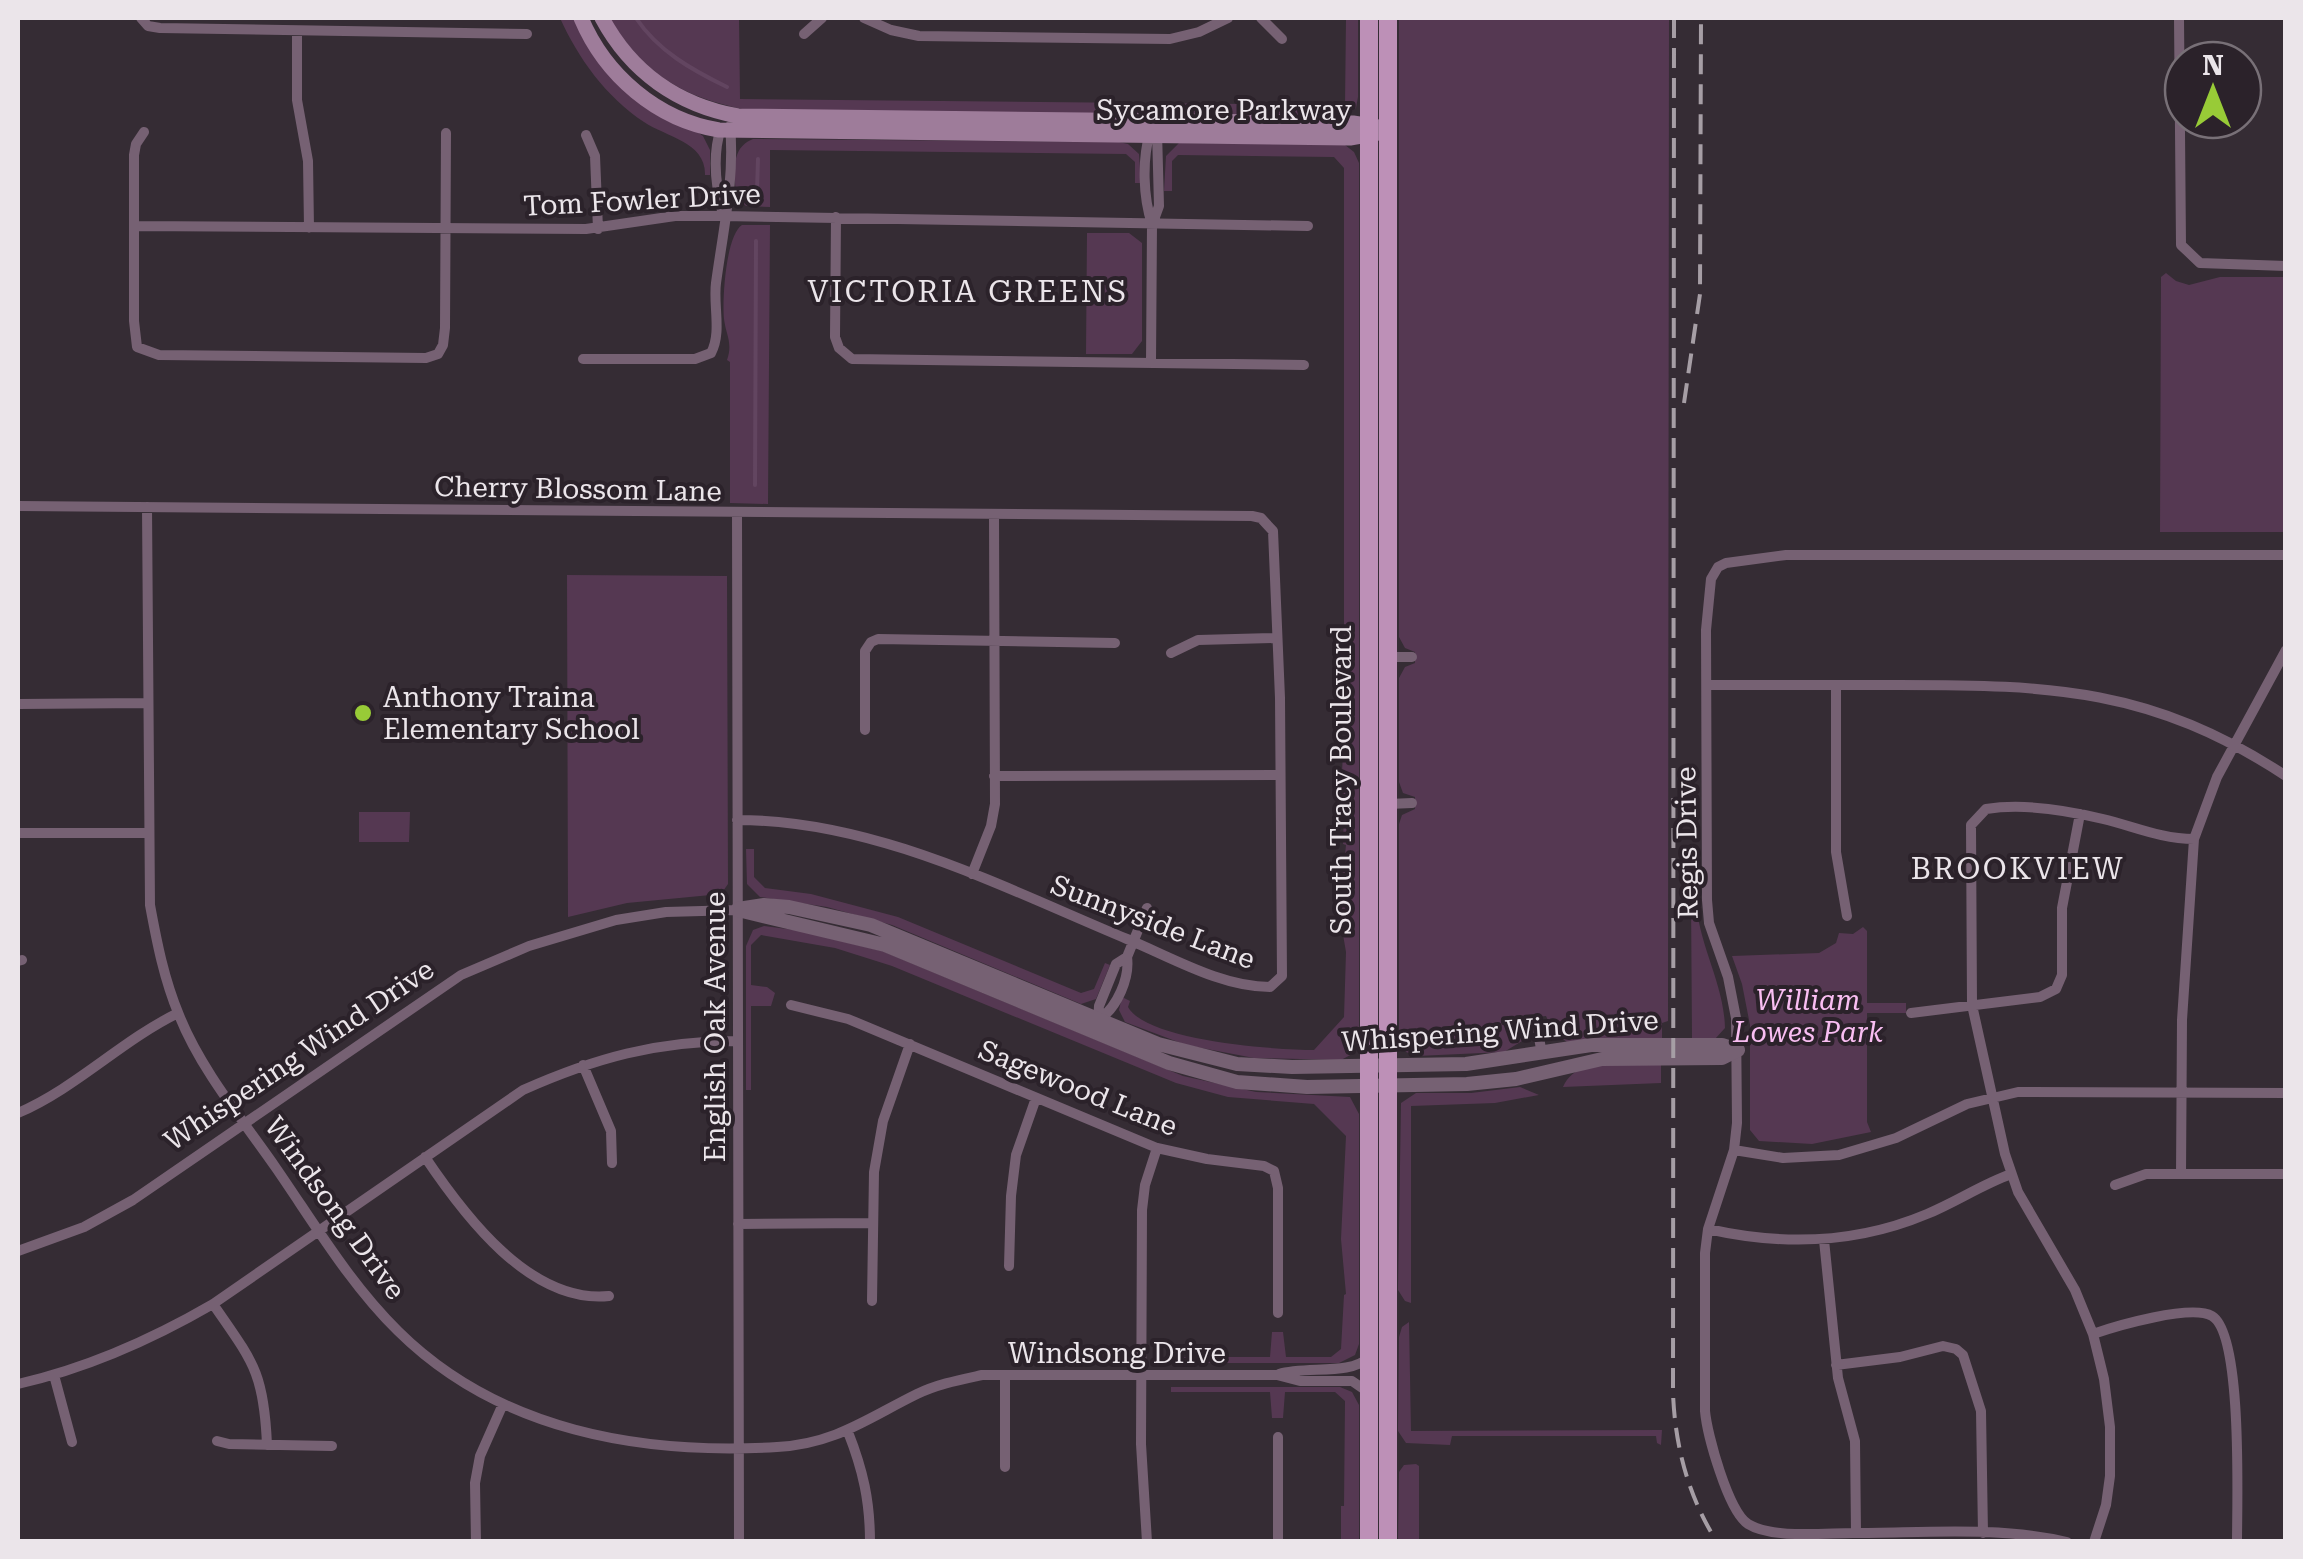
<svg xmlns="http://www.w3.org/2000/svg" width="2303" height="1559" viewBox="0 0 2303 1559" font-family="'Roboto Serif',serif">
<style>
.green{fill:#553852}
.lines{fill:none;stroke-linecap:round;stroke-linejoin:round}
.stream{stroke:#624560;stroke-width:4}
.minor{stroke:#766173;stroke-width:10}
.tertiary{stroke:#766173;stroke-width:14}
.secondary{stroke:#9e7c9a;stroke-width:15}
.primary{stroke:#bd90b7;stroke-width:18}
.rail{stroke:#a69ea5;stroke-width:4;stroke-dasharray:20 10;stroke-linecap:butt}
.poi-dot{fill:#98cb37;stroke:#2b222a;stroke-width:4}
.labels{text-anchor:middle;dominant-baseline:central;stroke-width:8;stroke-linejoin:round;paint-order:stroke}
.street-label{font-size:28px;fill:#ebe5ea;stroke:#2b222a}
.poi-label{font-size:28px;fill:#ebe5ea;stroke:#2b222a;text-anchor:start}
.park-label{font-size:28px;font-style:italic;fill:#f9bef2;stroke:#2b222a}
.neighbourhood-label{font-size:30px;letter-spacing:2.5px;fill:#ebe5ea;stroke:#2b222a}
</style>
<rect width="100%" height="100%" fill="#352c34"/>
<path class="green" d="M 560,18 L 574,18 L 592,54 L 703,136 L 710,150 L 710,175 L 705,175 C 706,142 666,137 644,122 C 606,97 578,58 560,18 Z
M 609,18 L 739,18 L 740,99 L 1345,105 L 1346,18 L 1358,18 L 1358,97 L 1356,108 L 1344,116 L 747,110 C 681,97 645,74 609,18 Z
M 1399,18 L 1669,18 L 1668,1021 L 1662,1023 L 1662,1039 L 1567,1042 L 1553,1032 L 1546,1016 L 1527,1018 L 1522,1041 L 1504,1052 L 1417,1056 L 1406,1052 L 1399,1042 L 1399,824 L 1402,815 L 1415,809 L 1415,797 L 1403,793 L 1399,782 L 1399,678 L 1405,667 L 1415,663 L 1415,652 L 1405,648 L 1399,637 Z
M 753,139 L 1119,142 L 1128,144 L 1139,154 L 1141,183 L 1135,183 L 1135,162 L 1126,154 L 770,150 L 770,207 L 746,206 L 736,197 C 735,176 729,148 753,139 Z
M 1179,143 L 1345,145 L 1354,152 L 1359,163 L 1359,1042 L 1354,1053 L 1341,1060 L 1254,1058 L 1186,1045 L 1125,1022 L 1119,1010 L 1122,997 L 1130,1001 L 1128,1007 C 1147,1041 1276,1050 1314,1050 L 1344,1017 L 1346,952 L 1341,923 L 1341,894 L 1346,845 L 1343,844 L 1344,811 L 1340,810 L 1343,753 L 1347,752 L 1344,724 C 1344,538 1344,358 1344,168 L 1334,157 L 1178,155 L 1172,161 L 1172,191 L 1164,191 L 1166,156 Z
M 742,225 L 770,225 L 768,504 L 730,503 L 730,362 L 727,360 C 733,343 726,335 724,319 C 722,299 726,235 742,225 Z
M 1087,233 L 1129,233 L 1142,243 L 1142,341 L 1132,354 L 1086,354 Z
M 2166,273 L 2176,281 L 2189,285 L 2220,277 L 2285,277 L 2285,532 L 2160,532 L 2161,277 Z
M 567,575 L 727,576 L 728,884 L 721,894 L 627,903 L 568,917 Z
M 359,812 L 410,812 L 409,842 L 359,842 Z
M 746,849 L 754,849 L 754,877 L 765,888 L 811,894 L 898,917 L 1081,993 L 1094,989 L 1105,963 L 1110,965 L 1096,999 L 1081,1004 L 892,925 L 827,907 L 760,897 L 747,884 Z
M 1691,897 L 1696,897 C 1697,943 1724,982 1725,1028 L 1715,1039 L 1692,1039 Z
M 764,926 L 795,930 L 882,951 L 1183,1076 L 1256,1092 L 1350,1097 L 1359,1114 L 1359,1344 L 1355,1355 L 1339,1363 L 1171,1363 L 1171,1357 L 1270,1357 L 1272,1332 L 1283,1332 L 1286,1357 L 1331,1357 L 1341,1349 L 1344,1295 L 1346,1294 L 1341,1239 L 1346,1136 L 1314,1104 L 1228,1097 L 1176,1083 L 892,966 L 835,948 L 761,935 L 751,945 L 751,985 L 767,987 L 775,993 L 771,1006 L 751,1006 L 751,1090 L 746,1090 L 746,946 L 753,930 Z
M 1863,927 L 1867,931 L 1867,1003 L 1906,1003 L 1906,1013 L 1867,1013 L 1867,1122 L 1871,1132 L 1812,1144 L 1759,1141 L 1750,1130 L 1750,1025 L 1742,984 L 1732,956 L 1819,953 L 1836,943 L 1839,933 L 1853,934 Z
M 1661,1063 L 1661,1083 L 1563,1087 C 1577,1054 1632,1064 1661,1063 Z
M 1520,1087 L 1539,1095 L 1495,1103 L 1411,1106 L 1411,1303 L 1405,1301 L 1398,1290 L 1401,1103 L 1416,1093 L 1471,1093 Z
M 1409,1322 L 1411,1431 L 1662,1430 L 1661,1445 L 1657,1443 L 1656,1436 L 1452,1436 L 1450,1445 L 1406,1443 L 1398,1431 L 1399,1337 L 1402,1327 Z
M 1171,1387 L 1340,1387 L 1352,1392 L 1359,1405 L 1359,1541 L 1341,1541 L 1341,1506 L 1344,1506 L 1345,1401 L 1335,1392 L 1285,1392 L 1283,1418 L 1272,1418 L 1270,1392 L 1171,1392 Z
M 1416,1464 L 1419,1466 L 1419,1541 L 1398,1541 L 1399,1472 L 1404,1465 Z"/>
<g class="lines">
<path class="stream" d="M 636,18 C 658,51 692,70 727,87
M 757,191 L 758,159
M 755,485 L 756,241"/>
<path class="minor" d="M 141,18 L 148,26 L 160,28 L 527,34
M 864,18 L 891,30 L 919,36 L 1170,39 L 1199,32 L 1228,18
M 1261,18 L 1282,39
M 2179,18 L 2181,245 L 2200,263 L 2286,266
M 297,31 L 297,100 L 308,161 L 309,228
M 804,34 L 822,18
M 721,128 C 712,155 716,188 723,215
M 144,132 L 136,144 L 134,155 L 134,321 L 137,347 L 159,355 L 426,358 L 438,354 L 443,345 L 445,328 L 446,133
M 1150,132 C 1142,160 1143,197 1152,224
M 586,135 L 595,156 L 598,229
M 836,217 L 835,337 L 839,348 L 852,359 L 1304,365
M 134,226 L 586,229 L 675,216 L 723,216 L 1308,226
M 583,359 L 695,359 L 711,353 C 722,333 713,305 716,283 C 723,231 735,178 730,126
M 1151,363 L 1152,225 L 1159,206 L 1157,131
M 18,506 L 1252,516 L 1261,518 L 1273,531 L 1280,698 L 1282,976 L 1270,987 C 1221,987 1171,957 1127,939 C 1002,887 875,820 737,820
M 147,507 L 150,905 C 157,943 164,979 179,1015 C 201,1070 242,1119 276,1168 C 314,1223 350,1284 398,1331 C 499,1431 641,1455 777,1447 C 835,1444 868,1418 917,1394 C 938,1384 959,1380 982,1375 L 1277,1375 L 1300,1381 L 1352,1381 L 1368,1392
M 737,513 L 739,1542
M 1171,653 L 1198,640 L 1276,638
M 1389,657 L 1412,657
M 1707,685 C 1770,685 1834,685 1898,685 C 2052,685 2152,688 2286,776
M 1836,685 L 1836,852 L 1847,916
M 18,704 L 148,703
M 865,730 L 865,651 L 871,642 L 878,639 L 1115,643
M 994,776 L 1280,775
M 1389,804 L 1412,803
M 18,833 L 149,833
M 972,874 L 991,826 L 995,804 L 994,514
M 18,961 L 22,960
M 791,1005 L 848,1019 L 1157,1148 L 1207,1159 L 1264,1166 L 1274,1171 L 1278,1188 L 1278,1313
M 1911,1013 L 2040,997 L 2056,989 L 2062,975 L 2062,908 L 2080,814
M 1100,1019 C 1117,1007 1130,978 1127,957
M 1098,1024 L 1099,1006 L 1116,964 L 1127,957 L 1147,908
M 1537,1027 L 1542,1054
M 583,1065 L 611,1131 L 612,1163
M 18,1113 C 76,1088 121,1041 178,1013
M 1734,1150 L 1783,1158 L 1839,1155 L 1896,1138 L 1967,1104 L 2018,1092 L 2286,1093
M 425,1157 C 464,1215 530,1304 609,1296
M 2181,1174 L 2182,1020 L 2194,839 L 2217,777 L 2286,650
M 2115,1185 L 2146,1174 L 2286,1174
M 738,1224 L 871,1223
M 1708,1229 C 1783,1246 1856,1244 1927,1214 C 1956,1202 1981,1185 2011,1174
M 1824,1240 L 1838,1378 L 1855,1441 L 1856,1533
M 18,1251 L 84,1227 L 133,1200 L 461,975 L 529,946 L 616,920 L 666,912 L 738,910
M 1009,1266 L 1011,1196 L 1016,1155 L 1036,1098
M 872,1301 L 874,1172 L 883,1121 L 910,1044
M 213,1304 C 253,1362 264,1372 267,1445
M 2093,1334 C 2116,1326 2191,1304 2212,1316 C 2243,1334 2237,1504 2237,1542
M 1836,1365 L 1900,1357 L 1943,1346 L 1956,1349 L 1963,1355 L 1981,1411 L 1983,1533
M 1279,1374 C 1306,1366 1351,1375 1368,1358
M 54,1375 L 72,1442
M 18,1384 C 88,1368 151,1340 213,1304 L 523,1090 C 595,1058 657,1041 736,1041
M 848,1432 C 863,1470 870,1501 870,1542
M 1278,1437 L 1278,1542
M 217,1441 L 229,1444 L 332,1446
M 1005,1467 L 1005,1375
M 476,1542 L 475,1483 L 480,1456 L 503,1404
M 1147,1542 L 1141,1444 L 1142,1210 L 1145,1185 L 1157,1148
M 2067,1542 C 1998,1526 1924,1533 1853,1533 C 1825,1533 1772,1539 1748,1524 C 1728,1511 1707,1434 1705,1411 L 1705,1253 L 1708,1229 L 1734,1150 L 1737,1123 L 1736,1018 L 1728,977 L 1709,923 L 1707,900 L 1706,630 L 1711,579 L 1718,567 L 1726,563 L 1786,555 L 2286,555
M 2094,1542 L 2106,1505 L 2110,1476 L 2110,1427 L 2104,1379 L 2093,1334 L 2075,1290 L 2018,1192 L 2005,1154 L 1972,1005 L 1971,825 L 1986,809 C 2024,803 2066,810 2103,819 C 2133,826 2161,839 2194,839"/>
<path class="tertiary" d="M 738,909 L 764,905 L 789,907 L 871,925 L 1158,1044 L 1237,1064 L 1292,1067 L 1466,1064 L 1591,1045 L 1722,1045 L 1738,1050
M 738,910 L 885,945 L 1169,1063 L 1237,1082 L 1307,1087 L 1467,1084 L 1516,1079 L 1602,1059 L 1722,1058 L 1738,1050"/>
<path class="secondary" d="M 581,18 C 605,75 657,120 719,130 L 1350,138 L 1378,133
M 602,18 C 631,72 678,105 738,116 L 1353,123 L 1378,127"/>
<path class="primary" d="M 1369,18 L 1369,1542
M 1388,1542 L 1388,18"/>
<path class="rail" d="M 1674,18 L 1673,1393 C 1675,1446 1688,1496 1717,1542
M 1684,403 L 1700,294 L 1701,18"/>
</g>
<circle class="poi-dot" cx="363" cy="713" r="10"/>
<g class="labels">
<g class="street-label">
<text x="1224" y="110">Sycamore Parkway</text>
<text transform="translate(642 200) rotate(-3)">Tom Fowler Drive</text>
<text transform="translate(578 489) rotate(1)">Cherry Blossom Lane</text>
<text transform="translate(1341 780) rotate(-90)">South Tracy Boulevard</text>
<text transform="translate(1687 843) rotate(-91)">Regis Drive</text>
<text transform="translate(1153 922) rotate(21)">Sunnyside Lane</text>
<text transform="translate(715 1027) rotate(-90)">English Oak Avenue</text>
<text transform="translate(1500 1031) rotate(-4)">Whispering Wind Drive</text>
<text transform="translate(299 1055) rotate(-34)">Whispering Wind Drive</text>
<text transform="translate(1078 1088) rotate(22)">Sagewood Lane</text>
<text transform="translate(335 1208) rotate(54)">Windsong Drive</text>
<text x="1117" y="1353">Windsong Drive</text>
</g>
<g class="poi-label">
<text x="383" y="697">Anthony Traina<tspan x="383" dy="32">Elementary School</tspan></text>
</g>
<g class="park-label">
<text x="1808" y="1000">William<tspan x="1808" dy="32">Lowes Park</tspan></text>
</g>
<g class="neighbourhood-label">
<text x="968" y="291">VICTORIA GREENS</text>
<text x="2018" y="868">BROOKVIEW</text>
</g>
</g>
<rect width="2303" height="1559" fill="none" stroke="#ebe5ea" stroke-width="40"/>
<g transform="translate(2213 90)"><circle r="48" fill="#2b222a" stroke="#787077" stroke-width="2.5"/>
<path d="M0-8L18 38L0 25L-18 38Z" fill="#98cb37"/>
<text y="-15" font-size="28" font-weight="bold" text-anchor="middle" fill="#ebe5ea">N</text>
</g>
</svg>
